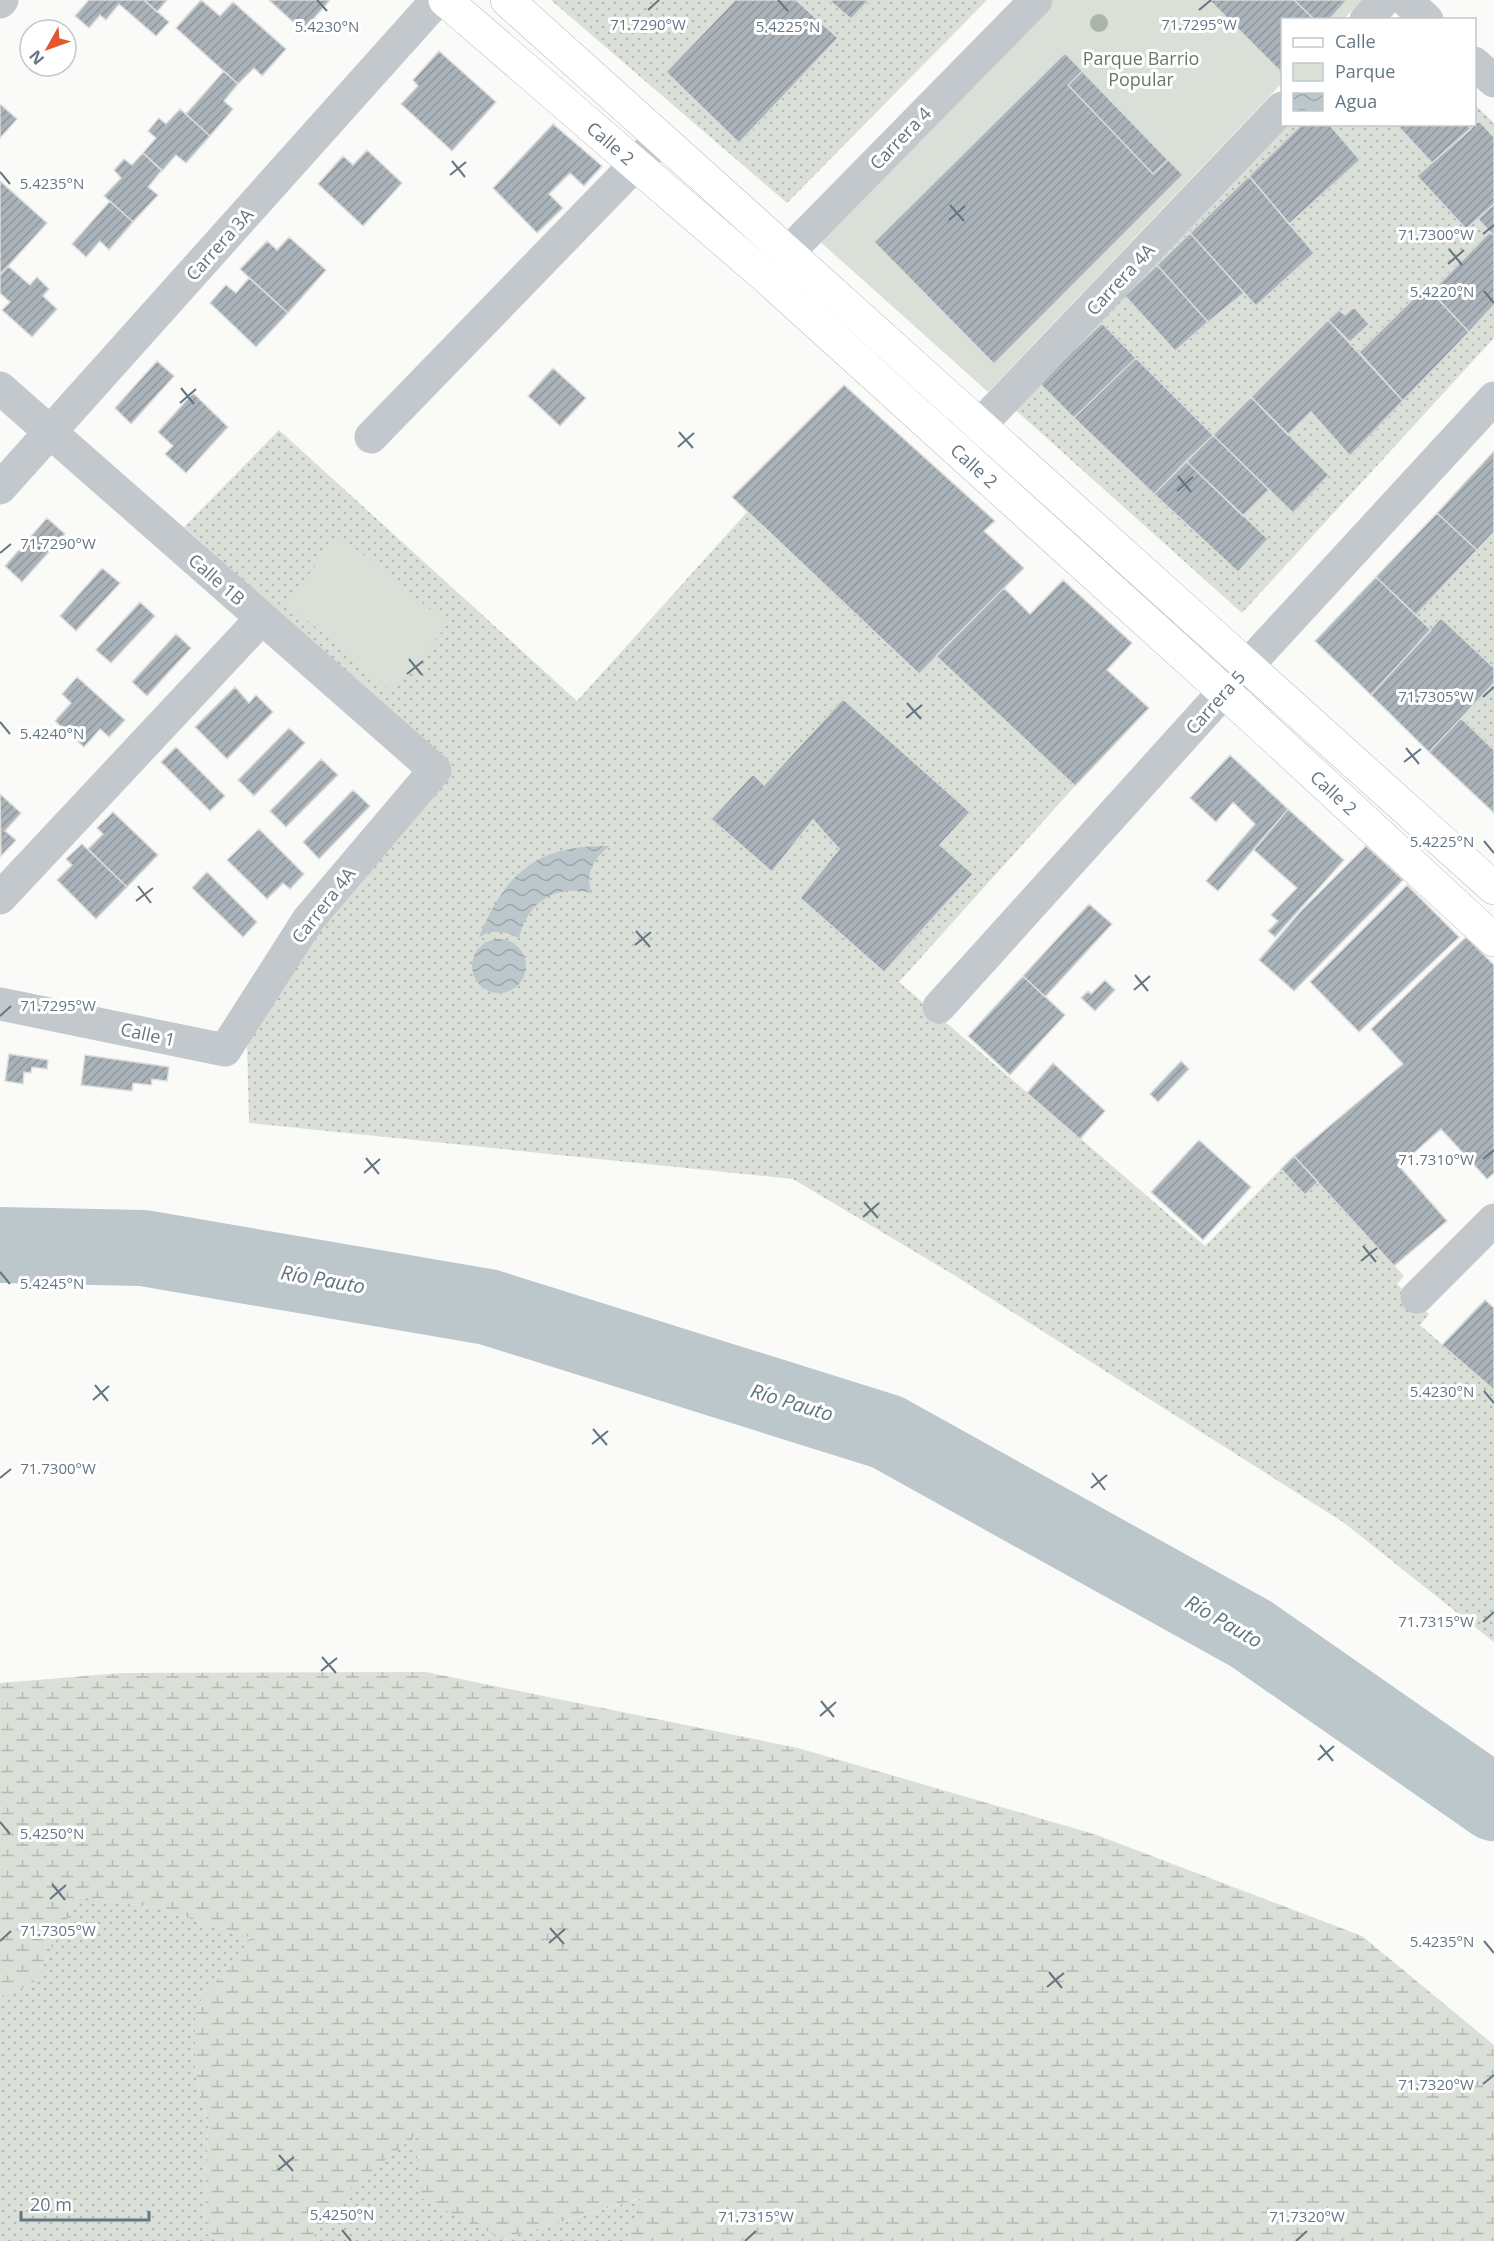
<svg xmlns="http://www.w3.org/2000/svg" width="1494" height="2241" viewBox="0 0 1494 2241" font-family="'Open Sans',sans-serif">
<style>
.grass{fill:url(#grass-dots)}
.wetland{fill:url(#wetland-marsh)}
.park{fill:#dadfd7}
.water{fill:url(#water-waves)}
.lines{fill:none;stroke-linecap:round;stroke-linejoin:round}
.river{stroke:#bbc7cb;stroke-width:76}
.building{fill:url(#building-hatch);stroke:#dcdcda;stroke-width:1.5}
.secondary-casing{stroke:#b3babf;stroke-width:34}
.street{stroke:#c3c8cc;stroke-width:33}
.secondary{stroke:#fff;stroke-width:33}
.tree{fill:#aab4a7}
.ticks{fill:none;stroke:#657683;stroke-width:2}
.labels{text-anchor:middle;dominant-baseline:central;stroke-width:6;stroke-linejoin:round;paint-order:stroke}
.park-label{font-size:18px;fill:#687a64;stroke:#fff}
.street-label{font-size:18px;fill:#657683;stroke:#fff}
.water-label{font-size:20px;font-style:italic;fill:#60757c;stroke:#fff}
.ticks-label{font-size:15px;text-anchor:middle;fill:#657683;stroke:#fff;stroke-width:6;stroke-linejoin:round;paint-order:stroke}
</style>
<defs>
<pattern id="grass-dots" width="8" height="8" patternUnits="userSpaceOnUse" patternTransform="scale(1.5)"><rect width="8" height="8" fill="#dadfd7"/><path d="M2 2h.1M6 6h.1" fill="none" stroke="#b4b9b4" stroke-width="1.8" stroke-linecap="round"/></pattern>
<pattern id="wetland-marsh" width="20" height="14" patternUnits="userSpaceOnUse" patternTransform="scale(1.5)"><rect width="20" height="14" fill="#dadfd7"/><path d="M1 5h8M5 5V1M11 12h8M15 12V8" fill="none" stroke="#b4b9b4"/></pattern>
<pattern id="water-waves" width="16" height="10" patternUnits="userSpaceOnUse" patternTransform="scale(1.5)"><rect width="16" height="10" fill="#bbc7cb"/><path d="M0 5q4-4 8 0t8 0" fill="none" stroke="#9ca6aa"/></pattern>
<pattern id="building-hatch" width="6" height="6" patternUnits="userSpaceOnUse" patternTransform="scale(1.5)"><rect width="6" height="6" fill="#aab3b9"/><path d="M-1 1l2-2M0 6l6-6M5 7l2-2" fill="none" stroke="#8e969c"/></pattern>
</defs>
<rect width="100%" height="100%" fill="#fafaf8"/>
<path class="grass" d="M 551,0 L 987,0 L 787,203 Z
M 1475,105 L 1494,123 L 1494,338 L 1242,613 L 1011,406 L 1282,124 L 1474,124 Z
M 279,430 L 577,701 L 748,511 L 918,674 L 936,656 L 1075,786 L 899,982 L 1205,1246 L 1281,1169 L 1305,1195 L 1318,1182 L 1404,1276 L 1397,1284 L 1429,1314 L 1420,1325 L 1494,1390 L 1494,1642 L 1343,1522 L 954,1275 L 793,1179 L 249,1123 L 247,1038 L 321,917 L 452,766 L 184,527 Z
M 1494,532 L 1494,668 L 1442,619 L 1431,630 L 1416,615 Z
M 1494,683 L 1494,750 L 1461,718 Z
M 79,1897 L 157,1908 L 251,1938 L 195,2070 L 208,2127 L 204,2233 L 227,2241 L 0,2241 L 0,1996 L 32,1985 Z
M 415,2135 L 503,2239 L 643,2198 L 626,2241 L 310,2241 L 349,2189 Z"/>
<path class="wetland" d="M 426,1672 L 798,1748 L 1094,1834 L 1362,1936 L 1494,2045 L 1494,2241 L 626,2241 L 642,2198 L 503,2239 L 421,2198 L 415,2136 L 349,2189 L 310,2241 L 227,2241 L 204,2233 L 208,2127 L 195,2070 L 195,2008 L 251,1938 L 157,1908 L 79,1897 L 32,1985 L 0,1996 L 0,1683 L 122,1673 Z"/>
<path class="park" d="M 1049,0 L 1362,0 L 1344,19 L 1282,20 L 1282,83 L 988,392 L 815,237 Z
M 340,536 L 448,624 L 392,692 L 286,602 Z"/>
<path class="water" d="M 609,846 C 594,859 584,873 592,893 C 555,884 528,901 519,938 C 505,931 492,929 479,937 C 506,872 537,845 609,846 Z
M472 966a27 27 0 1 1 54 0a27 27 0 1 1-54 0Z"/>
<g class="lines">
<path class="river" d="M 0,1245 L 143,1248 L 488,1307 L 887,1432 L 1251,1634 L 1494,1803"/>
</g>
<path class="building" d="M 89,0 L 144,0 L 169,22 L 156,36 L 119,4 L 106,20 L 100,15 L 89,28 L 75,16 Z
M 144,0 L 167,0 L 157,12 Z
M 201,0 L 220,16 L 233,2 L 286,49 L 262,76 L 254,68 L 238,84 L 176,28 Z
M 269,0 L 330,0 L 303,31 Z
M 735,0 L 796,0 L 838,38 L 739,143 L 666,72 Z
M 829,0 L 869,0 L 851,19 Z
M 1209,0 L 1294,0 L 1315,20 L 1282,20 L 1282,68 L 1280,71 Z
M 1294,0 L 1347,0 L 1329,20 L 1315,20 Z
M 439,51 L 496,102 L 452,151 L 401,104 L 418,86 L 413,80 Z
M 1065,53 L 1183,175 L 994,364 L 874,242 Z
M 224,71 L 238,84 L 224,101 L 233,109 L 210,136 L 186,114 Z
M 1082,71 L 1168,160 L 1153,174 L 1068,85 Z
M 0,104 L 17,119 L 0,138 Z
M 180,109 L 210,136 L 186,163 L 176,155 L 162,171 L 143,153 L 156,138 L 148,131 L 159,118 L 166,124 Z
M 1479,121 L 1494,137 L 1494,204 L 1466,229 L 1417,176 Z
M 553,124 L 602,166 L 584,186 L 570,173 L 549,194 L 563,208 L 537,233 L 493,188 Z
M 1302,124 L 1329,124 L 1360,160 L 1289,224 L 1249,176 Z
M 1396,124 L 1467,124 L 1471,129 L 1432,163 Z
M 367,150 L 402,183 L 363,226 L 318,184 L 343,156 L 353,165 Z
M 143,153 L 162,170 L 148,187 L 158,195 L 133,222 L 104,196 L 121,178 L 114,170 L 124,159 L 132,165 Z
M 1249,176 L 1314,253 L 1256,306 L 1190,233 Z
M 0,181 L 47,223 L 0,275 Z
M 110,201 L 133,222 L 109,250 L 100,241 L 86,257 L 72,244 Z
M 1494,204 L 1494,236 L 1478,219 Z
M 1490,232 L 1494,236 L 1494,305 L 1469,332 L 1431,292 Z
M 1190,233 L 1244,293 L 1208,322 L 1157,265 Z
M 289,237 L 326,270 L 288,313 L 240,269 L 267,241 L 277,250 Z
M 1157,265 L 1208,322 L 1175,351 L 1125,296 Z
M 8,266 L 30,285 L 37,277 L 49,289 L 43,296 L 57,309 L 32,337 L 2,310 L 10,302 L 0,293 L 0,275 Z
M 249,278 L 288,313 L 256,347 L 210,303 L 226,285 L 236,293 Z
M 1426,286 L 1469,332 L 1403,401 L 1359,352 Z
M 1354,307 L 1369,324 L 1350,342 L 1328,320 L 1339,310 L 1345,315 Z
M 1328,320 L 1403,401 L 1350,456 L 1311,412 L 1288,435 L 1251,397 Z
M 1102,323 L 1136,358 L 1074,418 L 1039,383 Z
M 1136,358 L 1213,435 L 1154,494 L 1074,418 Z
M 157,361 L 174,376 L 131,424 L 115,408 Z
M 553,368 L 586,398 L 560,426 L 528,396 Z
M 844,385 L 995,521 L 984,531 L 1024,568 L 919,674 L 732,497 Z
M 193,393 L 228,427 L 186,473 L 165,454 L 173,446 L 158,432 Z
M 1251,397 L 1329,475 L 1293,513 L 1213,435 Z
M 1213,435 L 1269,490 L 1243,516 L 1186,461 Z
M 1494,451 L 1494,532 L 1477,550 L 1437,513 Z
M 1186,461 L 1268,539 L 1238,572 L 1154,494 Z
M 1437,513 L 1477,550 L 1416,615 L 1376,577 Z
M 47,518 L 65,534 L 22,582 L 5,566 Z
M 102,568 L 120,583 L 76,631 L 60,616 Z
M 1376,577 L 1431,630 L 1371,695 L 1315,641 Z
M 1063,580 L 1132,643 L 1107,670 L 1149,708 L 1075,786 L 936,656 L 1004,588 L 1030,614 Z
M 140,602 L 155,616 L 111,663 L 96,650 Z
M 1441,618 L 1494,668 L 1494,683 L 1429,752 L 1371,695 Z
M 176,634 L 191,648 L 147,696 L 132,682 Z
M 77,677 L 125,720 L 109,737 L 100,729 L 84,747 L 55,721 L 71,703 L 62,694 Z
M 235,687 L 249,703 L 256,695 L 273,712 L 227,759 L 195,727 Z
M 843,699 L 970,812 L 940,845 L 973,874 L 884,972 L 800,898 L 839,849 L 813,820 L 772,872 L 711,819 L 753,774 L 764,785 Z
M 1461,718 L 1494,750 L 1494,813 L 1429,752 Z
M 289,728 L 305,743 L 254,796 L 238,780 Z
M 176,747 L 225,796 L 210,811 L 161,762 Z
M 1230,755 L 1288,809 L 1218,891 L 1206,881 L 1255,824 L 1233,802 L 1216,822 L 1190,798 Z
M 321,759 L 338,775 L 286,827 L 270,811 Z
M 353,790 L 370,806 L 319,859 L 303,842 Z
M 0,794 L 21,813 L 5,831 L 16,840 L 1,856 Z
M 1288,809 L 1344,860 L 1275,937 L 1268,931 L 1278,921 L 1271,915 L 1297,888 L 1254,850 Z
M 113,812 L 158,855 L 127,887 L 88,849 L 103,834 L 97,828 Z
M 259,829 L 304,874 L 290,889 L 283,883 L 267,899 L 227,860 Z
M 82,844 L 127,887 L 96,919 L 57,880 L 72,865 L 66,859 Z
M 1366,846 L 1403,880 L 1294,991 L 1259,960 L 1300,912 Z
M 207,872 L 257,922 L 243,937 L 192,888 Z
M 1407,885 L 1459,937 L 1359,1032 L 1310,982 Z
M 1089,904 L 1112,924 L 1045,997 L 1023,976 Z
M 1466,937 L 1494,965 L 1494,1173 L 1487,1179 L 1441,1129 L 1399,1166 L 1447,1221 L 1394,1266 L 1294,1156 L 1403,1064 L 1371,1029 Z
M 1023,976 L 1065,1015 L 1010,1075 L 968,1036 Z
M 1105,980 L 1115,990 L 1095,1011 L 1081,998 L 1088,991 L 1091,994 Z
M 9,1054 L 48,1060 L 47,1069 L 32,1067 L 31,1073 L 24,1072 L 23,1084 L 5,1081 Z
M 85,1055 L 169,1067 L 167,1081 L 152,1079 L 151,1085 L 133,1083 L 132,1091 L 81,1085 Z
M 1181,1061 L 1189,1069 L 1158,1102 L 1150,1094 Z
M 1053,1063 L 1105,1111 L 1080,1139 L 1027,1093 Z
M 1199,1140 L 1251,1187 L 1203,1240 L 1151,1192 Z
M 1294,1156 L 1318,1182 L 1305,1195 L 1281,1169 Z
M 1485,1300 L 1494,1308 L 1494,1390 L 1442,1345 Z"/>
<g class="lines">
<g class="secondary-casing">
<g id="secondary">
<path id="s1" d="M 445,0 L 765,276 L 1240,706 L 1494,940"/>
<path d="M 507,0 L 1494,888"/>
</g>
</g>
<path class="street" d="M 1406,0 L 1427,20
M 0,2 L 2,0
M 1366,20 L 1384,0
M 1474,63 L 1494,81
M 768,273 L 1036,0
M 0,388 L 435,770 L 308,920 L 225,1050 L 0,1004
M 371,437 L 661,138
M 961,445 L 1282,108
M 0,488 L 437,0
M 0,898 L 262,618
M 939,1007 L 1247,666 L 1494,398
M 1417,1297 L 1494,1220"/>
<use href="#secondary" class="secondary"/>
</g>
<circle class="tree" cx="1099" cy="23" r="9"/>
<path class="ticks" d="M 317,0 L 327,11M 778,0 L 788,11M 648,10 L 659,0M 1199,10 L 1211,0M 452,161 L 465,177M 0,172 L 10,184M 450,175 L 466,162M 950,205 L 964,221M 949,220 L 965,206M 1483,234 L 1494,225M 1449,249 L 1462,265M 1448,264 L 1464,250M 1484,291 L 1494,303M 181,388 L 194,404M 180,403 L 196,389M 679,432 L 693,448M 678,447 L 694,433M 1178,476 L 1191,492M 1177,491 L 1193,477M 0,553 L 11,544M 409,659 L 422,675M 407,674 L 423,661M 1483,697 L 1494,687M 907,703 L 921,719M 906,718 L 922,705M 0,722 L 10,734M 1406,748 L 1419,764M 1404,762 L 1421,749M 1484,841 L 1494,853M 138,886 L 151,903M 136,901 L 153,888M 636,931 L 650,947M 635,945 L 651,932M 1135,975 L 1148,991M 1134,990 L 1150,976M 0,1016 L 11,1006M 366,1158 L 379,1174M 1483,1159 L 1494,1150M 364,1173 L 380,1159M 864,1202 L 878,1218M 863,1217 L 879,1203M 1363,1246 L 1376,1262M 1361,1261 L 1377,1248M 0,1272 L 10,1284M 95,1385 L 108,1401M 1484,1391 L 1494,1403M 93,1400 L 109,1386M 593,1429 L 607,1445M 592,1444 L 608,1431M 1092,1473 L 1105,1490M 0,1478 L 11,1469M 1091,1488 L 1107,1475M 1483,1622 L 1494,1612M 322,1657 L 336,1673M 321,1671 L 337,1658M 821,1701 L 834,1717M 820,1716 L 836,1702M 1320,1745 L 1333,1761M 1318,1760 L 1334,1746M 0,1822 L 10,1834M 52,1884 L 65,1900M 50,1899 L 66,1885M 550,1928 L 564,1944M 0,1941 L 11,1931M 1484,1941 L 1494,1953M 549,1943 L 565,1929M 1049,1972 L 1062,1988M 1047,1987 L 1064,1973M 1483,2084 L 1494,2075M 279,2155 L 293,2171M 278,2170 L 294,2157M 342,2230 L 351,2241M 745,2241 L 756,2231M 1296,2241 L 1307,2231"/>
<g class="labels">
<g class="park-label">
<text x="1141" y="58">Parque Barrio<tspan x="1141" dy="21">Popular</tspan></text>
</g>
<g class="street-label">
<text transform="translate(900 138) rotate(-46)">Carrera 4</text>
<text stroke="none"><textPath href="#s1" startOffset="219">Calle 2</textPath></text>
<text transform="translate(219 244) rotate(-48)">Carrera 3A</text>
<text transform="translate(1120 279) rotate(-47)">Carrera 4A</text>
<text stroke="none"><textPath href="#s1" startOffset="705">Calle 2</textPath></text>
<text transform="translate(217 579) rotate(41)">Calle 1B</text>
<text transform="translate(1215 702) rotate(-48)">Carrera 5</text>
<text stroke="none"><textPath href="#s1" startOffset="1191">Calle 2</textPath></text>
<text transform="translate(323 905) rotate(-52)">Carrera 4A</text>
<text transform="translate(148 1034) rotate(12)">Calle 1</text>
</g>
<g class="water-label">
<text transform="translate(323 1279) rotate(10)">Río Pauto</text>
<text transform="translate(792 1402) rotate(17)">Río Pauto</text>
<text transform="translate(1224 1621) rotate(30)">Río Pauto</text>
</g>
</g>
<g class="ticks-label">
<text x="648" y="30">71.7290°W</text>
<text x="1199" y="30">71.7295°W</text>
<text x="788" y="32">5.4225°N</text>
<text x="327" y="32">5.4230°N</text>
<text x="52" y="189">5.4235°N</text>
<text x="1436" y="240">71.7300°W</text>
<text x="1442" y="297">5.4220°N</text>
<text x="58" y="549">71.7290°W</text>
<text x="1436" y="702">71.7305°W</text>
<text x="52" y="739">5.4240°N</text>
<text x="1442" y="847">5.4225°N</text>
<text x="58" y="1011">71.7295°W</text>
<text x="1436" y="1165">71.7310°W</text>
<text x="52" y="1289">5.4245°N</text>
<text x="1442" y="1397">5.4230°N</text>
<text x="58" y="1474">71.7300°W</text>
<text x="1436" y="1627">71.7315°W</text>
<text x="52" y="1839">5.4250°N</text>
<text x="58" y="1936">71.7305°W</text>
<text x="1442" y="1947">5.4235°N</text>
<text x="1436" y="2090">71.7320°W</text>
<text x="342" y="2220">5.4250°N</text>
<text x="756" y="2222">71.7315°W</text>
<text x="1307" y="2222">71.7320°W</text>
</g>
<rect x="1281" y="18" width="195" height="108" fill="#ffffff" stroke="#c1c8cd" stroke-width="1.5"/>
<rect x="1293" y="38" width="30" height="9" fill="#ffffff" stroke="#c1c8cd" stroke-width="1.5"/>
<text x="1335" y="48" font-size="18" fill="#657683">Calle</text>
<rect x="1293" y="63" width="30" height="18" fill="#dadfd7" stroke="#c1c8cd" stroke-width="1.5"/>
<text x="1335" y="78" font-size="18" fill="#657683">Parque</text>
<rect x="1293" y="93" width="30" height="18" fill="url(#water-waves)" stroke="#c1c8cd" stroke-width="1.5"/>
<text x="1335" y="108" font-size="18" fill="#657683">Agua</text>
<g transform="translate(48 48) rotate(230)"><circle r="28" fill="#ffffff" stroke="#c1c8cd" stroke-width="1.5"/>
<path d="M0-4.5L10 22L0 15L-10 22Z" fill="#e4572e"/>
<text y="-9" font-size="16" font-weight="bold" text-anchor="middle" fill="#657683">N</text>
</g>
<path d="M21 2211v9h128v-9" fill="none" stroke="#657683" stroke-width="3"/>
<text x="30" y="2211" font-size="18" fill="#657683" stroke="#ffffff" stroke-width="4.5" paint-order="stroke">20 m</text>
</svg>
